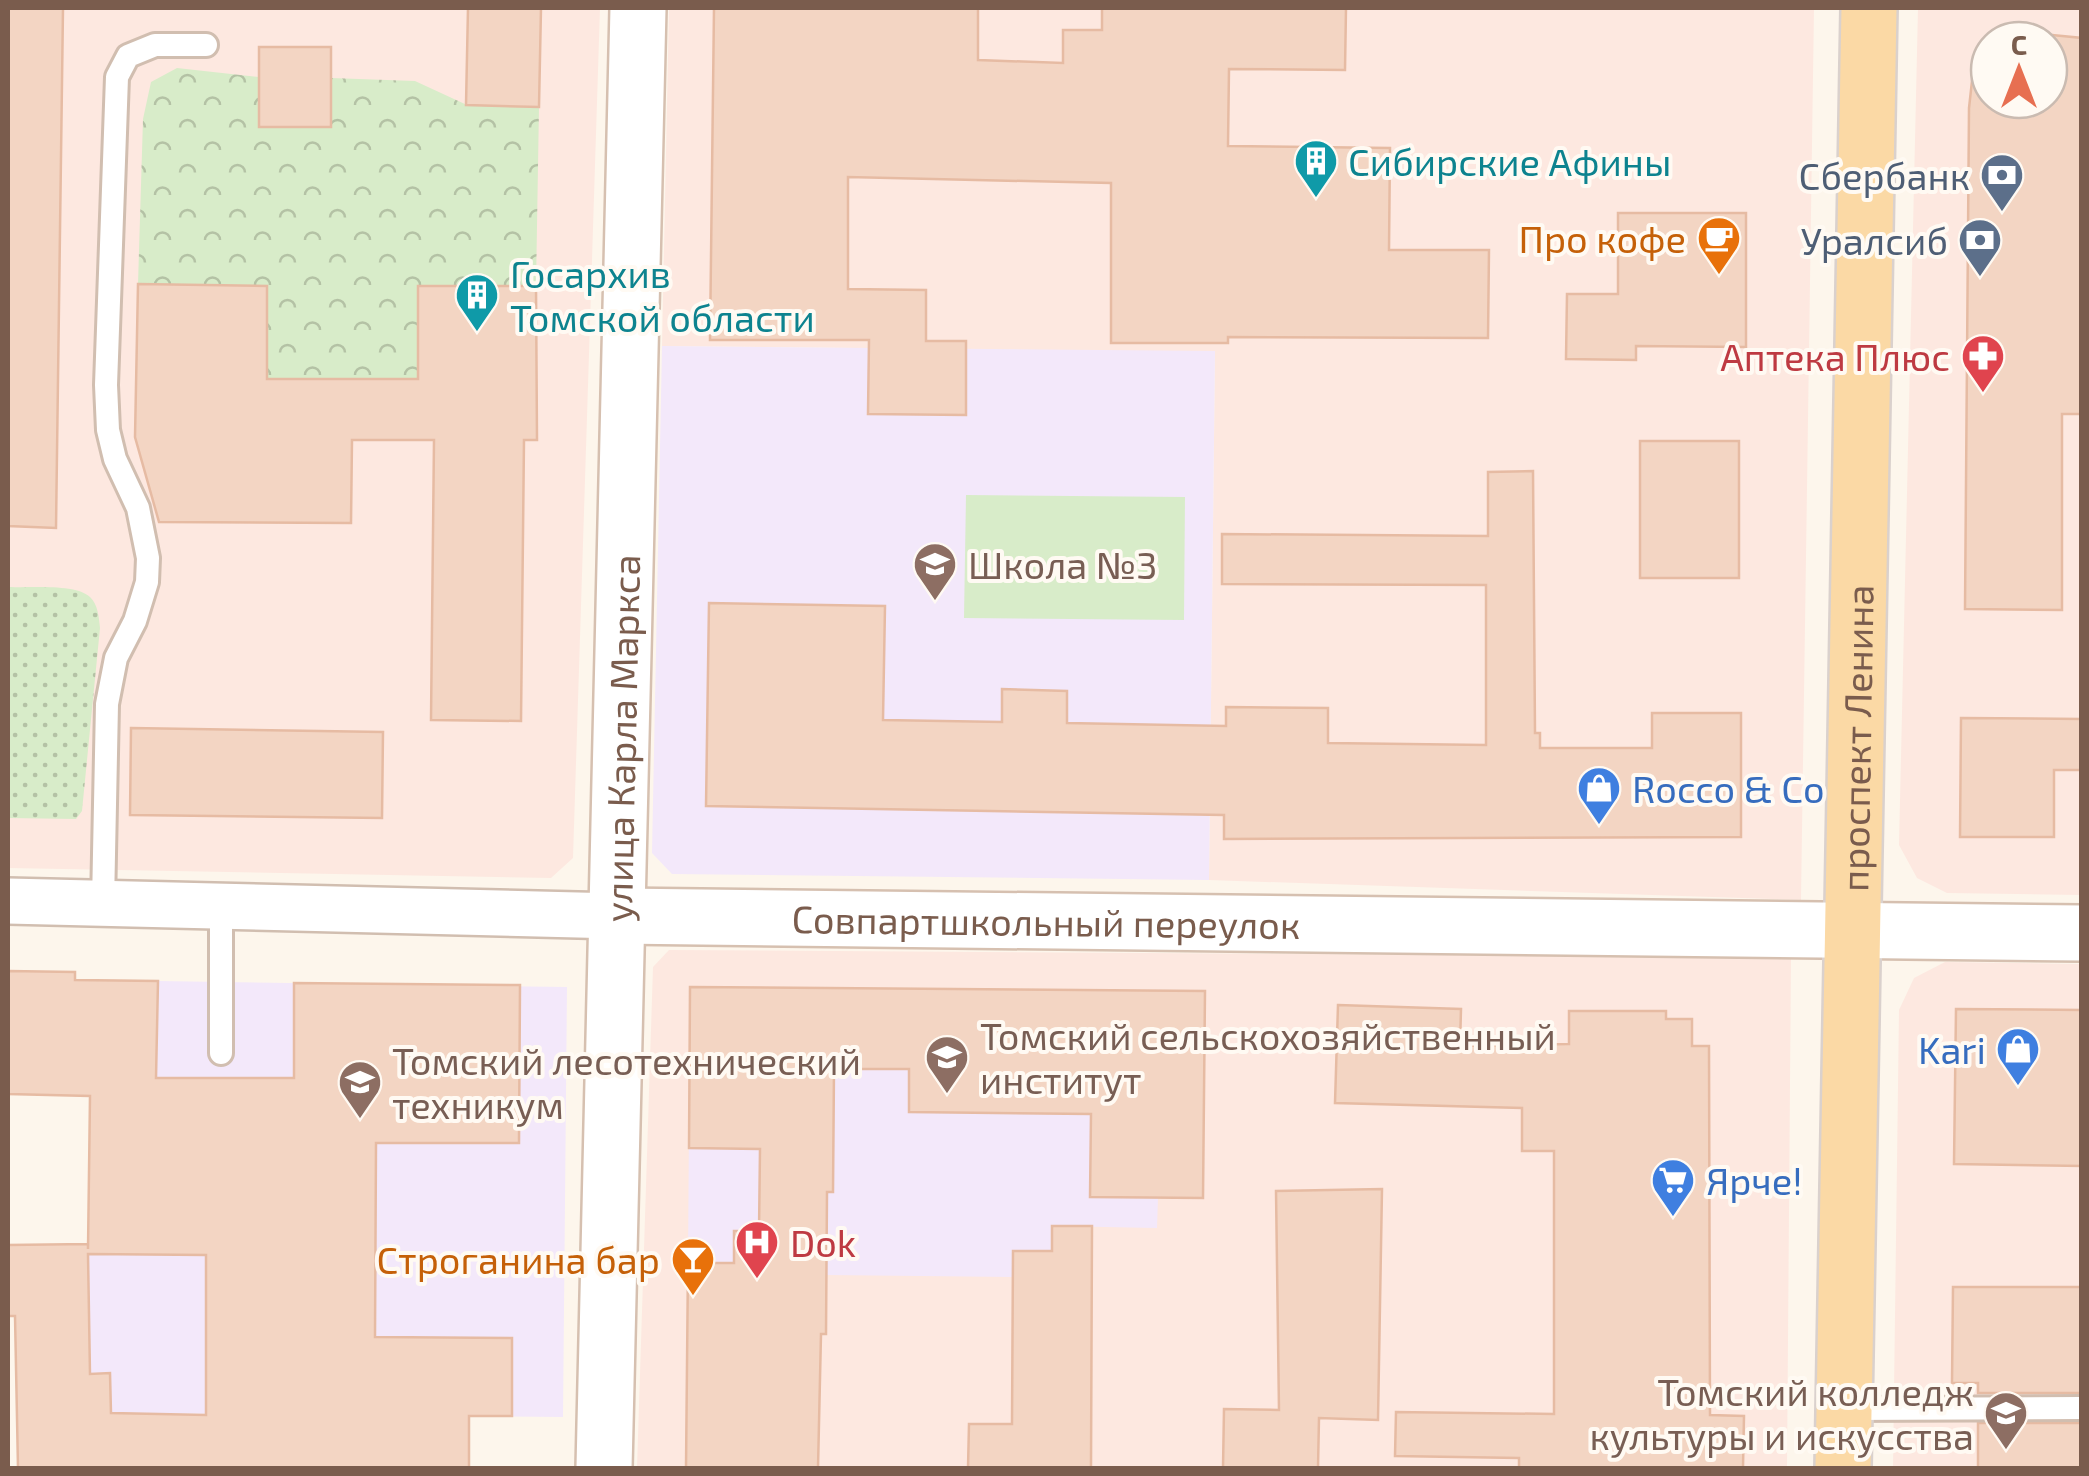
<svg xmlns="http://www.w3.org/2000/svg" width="2089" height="1476" viewBox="0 0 2089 1476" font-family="'Exo 2',sans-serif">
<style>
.commercial{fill:#fde8e0;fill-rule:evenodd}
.education{fill:#f3e8fa}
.grass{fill:url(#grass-dots)}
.forest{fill:url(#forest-crowns)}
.pitch{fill:#d8ecc9}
.building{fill:#f3d5c3;stroke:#e6bba3;stroke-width:2.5;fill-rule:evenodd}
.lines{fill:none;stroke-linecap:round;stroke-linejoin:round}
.lane-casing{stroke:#d1beb0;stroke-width:28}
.street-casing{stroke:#d1beb0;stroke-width:50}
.secondary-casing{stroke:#d6c0b0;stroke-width:60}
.primary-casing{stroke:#dad1cd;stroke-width:60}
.lane{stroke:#fff;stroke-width:22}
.street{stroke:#fff;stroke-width:45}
.secondary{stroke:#fff;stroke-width:55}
.primary{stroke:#fbd9a5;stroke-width:55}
.labels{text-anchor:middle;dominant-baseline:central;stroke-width:8;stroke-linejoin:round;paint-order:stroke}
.culture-label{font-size:38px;fill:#0d838f;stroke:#fffaf3;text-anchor:start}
.service-label{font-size:38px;fill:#4e5e75;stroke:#fffaf3;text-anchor:end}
.food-label{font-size:38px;fill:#c56008;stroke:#fffaf3;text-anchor:end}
.health-label{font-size:38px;fill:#be3a42;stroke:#fffaf3;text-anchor:end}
.education-label{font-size:38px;fill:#785e54;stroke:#fffaf3;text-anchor:start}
.street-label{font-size:38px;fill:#7a5c4d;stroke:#fffaf3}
.shop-label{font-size:38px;fill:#366cbe;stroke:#fffaf3;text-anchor:start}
</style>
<defs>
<pattern id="grass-dots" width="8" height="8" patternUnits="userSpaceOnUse" patternTransform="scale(2.5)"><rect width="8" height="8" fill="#d8ecc9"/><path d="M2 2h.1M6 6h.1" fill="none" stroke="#b4c2a5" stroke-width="1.8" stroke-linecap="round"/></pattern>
<pattern id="forest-crowns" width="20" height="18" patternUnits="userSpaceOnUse" patternTransform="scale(2.5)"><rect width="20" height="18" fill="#d8ecc9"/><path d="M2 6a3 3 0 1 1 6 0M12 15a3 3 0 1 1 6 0" fill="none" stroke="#b4c2a5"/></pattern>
</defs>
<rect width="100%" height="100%" fill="#fdf6ec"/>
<path class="commercial" d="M 8,8 L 600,8 L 573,858 L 551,878 L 8,868 Z
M 669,8 L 1814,8 L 1801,900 L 1209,880 L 1215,352 L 662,346 Z
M 1918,8 L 2081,8 L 2081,895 L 1947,893 L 1917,878 L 1899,845 ZM 1989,40 L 2049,40 L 2049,100 L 1989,100 Z
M 669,950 L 1791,957 L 1787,1468 L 637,1468 L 653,967 Z
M 1945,962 L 2081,964 L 2081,1468 L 1893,1468 L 1899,1010 L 1914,978 Z"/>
<path class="education" d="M 662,346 L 1215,351 L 1209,880 L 672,874 L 652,853 Z
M 158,981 L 567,987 L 563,1417 L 111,1413 L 110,1374 L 90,1374 L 88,1254 L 153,1254 Z
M 690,987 L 1205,991 L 1203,1198 L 1158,1198 L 1157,1228 L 1052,1226 L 1052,1251 L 1013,1251 L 1013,1277 L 827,1275 L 826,1232 L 735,1231 L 734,1263 L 688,1263 Z"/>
<path class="grass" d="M 8,587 C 27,588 76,583 90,597 C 98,604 99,618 100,628 L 82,811 L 76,819 L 8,818 Z"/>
<path class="forest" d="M 177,68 L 259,77 L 259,127 L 330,127 L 331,78 L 415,81 L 467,105 L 539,107 L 536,286 L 418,286 L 418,379 L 267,379 L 267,286 L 202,286 L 203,440 L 352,440 L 351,480 L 195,478 L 182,454 L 181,437 L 183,285 L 138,284 L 143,119 L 151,82 Z"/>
<path class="pitch" d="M 966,495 L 1185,497 L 1184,620 L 964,618 Z"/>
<path class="building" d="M 8,8 L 63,8 L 56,528 L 8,526 Z
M 468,8 L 541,8 L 539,107 L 466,105 Z
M 714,8 L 978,8 L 978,60 L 1063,63 L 1063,30 L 1102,30 L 1102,8 L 1346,8 L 1345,70 L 1229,69 L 1228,146 L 1390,148 L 1389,250 L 1489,250 L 1488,338 L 1228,337 L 1228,343 L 1111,343 L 1111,183 L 848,177 L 848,289 L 926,290 L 926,341 L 966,341 L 966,415 L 868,414 L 869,340 L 710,340 Z
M 2052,35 L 2082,38 L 2082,414 L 2062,414 L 2062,610 L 1965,609 L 1969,108 L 1975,54 L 1989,50 L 1989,100 L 2049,100 L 2049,40 L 2022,40 Z
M 259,47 L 331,47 L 331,127 L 259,127 Z
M 1618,213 L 1746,213 L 1746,347 L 1636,346 L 1636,360 L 1566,359 L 1567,294 L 1618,294 Z
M 138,284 L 267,286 L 267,379 L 418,379 L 418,286 L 536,286 L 537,440 L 524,440 L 521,721 L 431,720 L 434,440 L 352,440 L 351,523 L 159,522 L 135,437 Z
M 1640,441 L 1739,441 L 1739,578 L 1640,578 Z
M 1533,471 L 1535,733 L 1540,733 L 1540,748 L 1652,748 L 1652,713 L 1741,713 L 1741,837 L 1224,839 L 1224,815 L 706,806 L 709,603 L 885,606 L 883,720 L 1002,722 L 1002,689 L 1067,691 L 1067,723 L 1226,726 L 1226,707 L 1328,708 L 1328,743 L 1486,745 L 1486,585 L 1222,584 L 1222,534 L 1488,536 L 1488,472 Z
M 1961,718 L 2082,719 L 2082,770 L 2054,770 L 2054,837 L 1960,837 Z
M 131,728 L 383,732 L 382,818 L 130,815 Z
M 8,971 L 75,972 L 75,980 L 158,981 L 156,1078 L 294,1078 L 294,983 L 520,985 L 519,1143 L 376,1143 L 375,1337 L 512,1338 L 512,1416 L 469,1416 L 469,1468 L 18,1468 L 15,1316 L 8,1316 L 8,1245 L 88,1244 L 88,1249 L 90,1096 L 8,1094 ZM 88,1254 L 206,1255 L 206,1415 L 111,1413 L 110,1373 L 90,1374 Z
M 690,987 L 1205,991 L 1203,1198 L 1090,1197 L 1091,1114 L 909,1112 L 909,1069 L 834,1069 L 833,1192 L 827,1192 L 826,1334 L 821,1334 L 818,1468 L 686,1468 L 688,1263 L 734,1263 L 734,1231 L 759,1231 L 760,1149 L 689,1148 Z
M 1338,1005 L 1461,1009 L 1460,1046 L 1569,1044 L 1569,1011 L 1666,1011 L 1666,1019 L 1692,1019 L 1692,1046 L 1709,1046 L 1710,1415 L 1744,1416 L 1743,1468 L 1519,1468 L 1519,1458 L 1395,1456 L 1396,1412 L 1554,1414 L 1554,1151 L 1522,1151 L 1522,1108 L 1335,1103 Z
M 1956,1009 L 2082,1010 L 2082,1166 L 1954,1164 Z
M 1382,1189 L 1378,1420 L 1319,1418 L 1318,1468 L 1223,1468 L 1224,1409 L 1279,1410 L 1276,1191 Z
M 1052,1226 L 1092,1226 L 1091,1468 L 968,1468 L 969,1424 L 1012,1424 L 1013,1251 L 1052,1251 Z
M 1953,1287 L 2082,1287 L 2082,1393 L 1978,1393 L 1978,1383 L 1952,1383 Z
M 1978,1423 L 2082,1423 L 2082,1468 L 1978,1468 Z"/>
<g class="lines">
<g class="lane-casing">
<path id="lane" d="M 103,904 L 107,704 L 116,658 L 135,621 L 147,582 L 148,558 L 138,508 L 115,459 L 108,430 L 106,385 L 117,77 L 128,56 L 155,45 L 206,45
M 221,1053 L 221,907
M 1844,1409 L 2082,1408"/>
</g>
<g class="street-casing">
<path id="street" d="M 8,901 L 618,916"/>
</g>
<g class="secondary-casing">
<g id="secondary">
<path id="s1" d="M 618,916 L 2082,933"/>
<path id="s2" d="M 604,1468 L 638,8"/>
</g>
</g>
<g class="primary-casing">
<g id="primary">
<path id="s3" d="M 1843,1468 L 1869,8"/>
</g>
</g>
<use href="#lane" class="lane"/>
<use href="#street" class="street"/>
<use href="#secondary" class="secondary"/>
<use href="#primary" class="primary"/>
</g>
<defs>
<g id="building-pin" transform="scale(2.25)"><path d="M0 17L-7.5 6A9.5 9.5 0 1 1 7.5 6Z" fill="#0f9aa8" stroke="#fffaf3"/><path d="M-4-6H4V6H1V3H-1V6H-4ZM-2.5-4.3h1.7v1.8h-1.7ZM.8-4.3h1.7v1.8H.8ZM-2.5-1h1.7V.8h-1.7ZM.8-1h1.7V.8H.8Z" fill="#fff"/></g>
<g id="bank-pin" transform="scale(2.25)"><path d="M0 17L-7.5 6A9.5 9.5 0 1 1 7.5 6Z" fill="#5c6f8a" stroke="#fffaf3"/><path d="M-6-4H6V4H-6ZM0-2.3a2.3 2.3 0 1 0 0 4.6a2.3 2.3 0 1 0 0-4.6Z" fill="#fff"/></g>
<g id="cafe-pin" transform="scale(2.25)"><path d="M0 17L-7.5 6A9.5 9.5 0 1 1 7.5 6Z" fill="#e8710a" stroke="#fffaf3"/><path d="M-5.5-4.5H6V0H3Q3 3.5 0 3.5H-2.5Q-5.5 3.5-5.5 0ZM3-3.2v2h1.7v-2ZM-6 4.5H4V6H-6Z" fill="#fff"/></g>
<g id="pharmacy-pin" transform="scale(2.25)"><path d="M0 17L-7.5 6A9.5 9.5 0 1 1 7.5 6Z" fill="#e0444e" stroke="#fffaf3"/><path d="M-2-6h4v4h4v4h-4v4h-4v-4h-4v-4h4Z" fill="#fff"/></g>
<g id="school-pin" transform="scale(2.25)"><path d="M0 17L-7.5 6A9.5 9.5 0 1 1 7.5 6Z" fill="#8d6e63" stroke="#fffaf3"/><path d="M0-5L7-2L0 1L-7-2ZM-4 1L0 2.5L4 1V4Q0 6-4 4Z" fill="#fff"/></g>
<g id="shop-pin" transform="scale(2.25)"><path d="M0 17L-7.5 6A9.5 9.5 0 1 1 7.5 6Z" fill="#3f7fe0" stroke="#fffaf3"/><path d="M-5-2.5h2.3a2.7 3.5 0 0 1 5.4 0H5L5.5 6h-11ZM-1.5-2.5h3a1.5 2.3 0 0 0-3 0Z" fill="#fff"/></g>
<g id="university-pin" transform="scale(2.25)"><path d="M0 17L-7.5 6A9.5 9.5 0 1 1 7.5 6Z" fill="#8d6e63" stroke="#fffaf3"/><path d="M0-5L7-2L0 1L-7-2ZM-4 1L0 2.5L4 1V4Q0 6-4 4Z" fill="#fff"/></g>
<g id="supermarket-pin" transform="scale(2.25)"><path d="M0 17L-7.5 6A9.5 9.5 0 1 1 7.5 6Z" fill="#3f7fe0" stroke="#fffaf3"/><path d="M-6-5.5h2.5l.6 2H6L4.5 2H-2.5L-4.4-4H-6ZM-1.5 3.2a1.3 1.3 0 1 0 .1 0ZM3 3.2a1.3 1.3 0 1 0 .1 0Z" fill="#fff"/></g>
<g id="hospital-pin" transform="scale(2.25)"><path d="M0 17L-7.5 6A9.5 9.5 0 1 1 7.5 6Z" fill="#e0444e" stroke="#fffaf3"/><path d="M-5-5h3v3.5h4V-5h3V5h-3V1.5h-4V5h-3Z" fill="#fff"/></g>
<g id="bar-pin" transform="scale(2.25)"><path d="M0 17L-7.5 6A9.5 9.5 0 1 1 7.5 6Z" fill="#e8710a" stroke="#fffaf3"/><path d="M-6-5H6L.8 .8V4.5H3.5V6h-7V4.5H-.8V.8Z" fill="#fff"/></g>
</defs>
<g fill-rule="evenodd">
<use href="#building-pin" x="1316" y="161"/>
<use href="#bank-pin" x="2002" y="175"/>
<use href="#cafe-pin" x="1719" y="238"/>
<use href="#bank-pin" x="1980" y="240"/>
<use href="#building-pin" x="477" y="295"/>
<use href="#pharmacy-pin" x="1983" y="356"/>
<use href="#school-pin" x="935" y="564"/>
<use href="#shop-pin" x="1599" y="788"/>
<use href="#shop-pin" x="2018" y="1049"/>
<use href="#university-pin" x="947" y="1057"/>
<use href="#university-pin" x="360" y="1082"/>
<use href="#supermarket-pin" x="1673" y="1180"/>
<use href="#hospital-pin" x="757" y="1242"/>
<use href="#bar-pin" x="693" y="1259"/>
<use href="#university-pin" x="2006" y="1413"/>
</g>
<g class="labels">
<g class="culture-label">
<text x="1348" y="161">Сибирские Афины</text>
<text x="510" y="273">Госархив<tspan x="510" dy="44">Томской области</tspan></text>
</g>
<g class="service-label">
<text x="1970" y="175">Сбербанк</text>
<text x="1948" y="240">Уралсиб</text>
</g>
<g class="food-label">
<text x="1686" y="238">Про кофе</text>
<text x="660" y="1259">Строганина бар</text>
</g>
<g class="health-label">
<text x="1950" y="356">Аптека Плюс</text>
<text x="790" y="1242" text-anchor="start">Dok</text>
</g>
<g class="education-label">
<text x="968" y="564">Школа №3</text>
<text x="980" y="1035">Томский сельскохозяйственный<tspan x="980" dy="44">институт</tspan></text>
<text x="392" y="1060">Томский лесотехнический<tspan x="392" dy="44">техникум</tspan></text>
<text x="1974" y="1391" text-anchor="end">Томский колледж<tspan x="1974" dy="44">культуры и искусства</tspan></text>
</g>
<g class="street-label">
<text stroke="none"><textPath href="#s2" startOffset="730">улица Карла Маркса</textPath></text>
<text stroke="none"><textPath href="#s3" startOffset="730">проспект Ленина</textPath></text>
<text stroke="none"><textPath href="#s1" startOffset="428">Совпартшкольный переулок</textPath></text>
</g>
<g class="shop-label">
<text x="1632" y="788">Rocco &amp; Co</text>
<text x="1986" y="1049" text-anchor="end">Kari</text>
<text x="1706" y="1180">Ярче!</text>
</g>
</g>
<rect width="2089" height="1476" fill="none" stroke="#7a5c4d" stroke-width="20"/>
<g transform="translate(2019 70)"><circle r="48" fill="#fffaf3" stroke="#cabbb1" stroke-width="2.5"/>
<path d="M0-8L18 38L0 25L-18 38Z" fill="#e76f51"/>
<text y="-15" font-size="28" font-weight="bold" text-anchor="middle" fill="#7a5c4d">С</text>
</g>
</svg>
